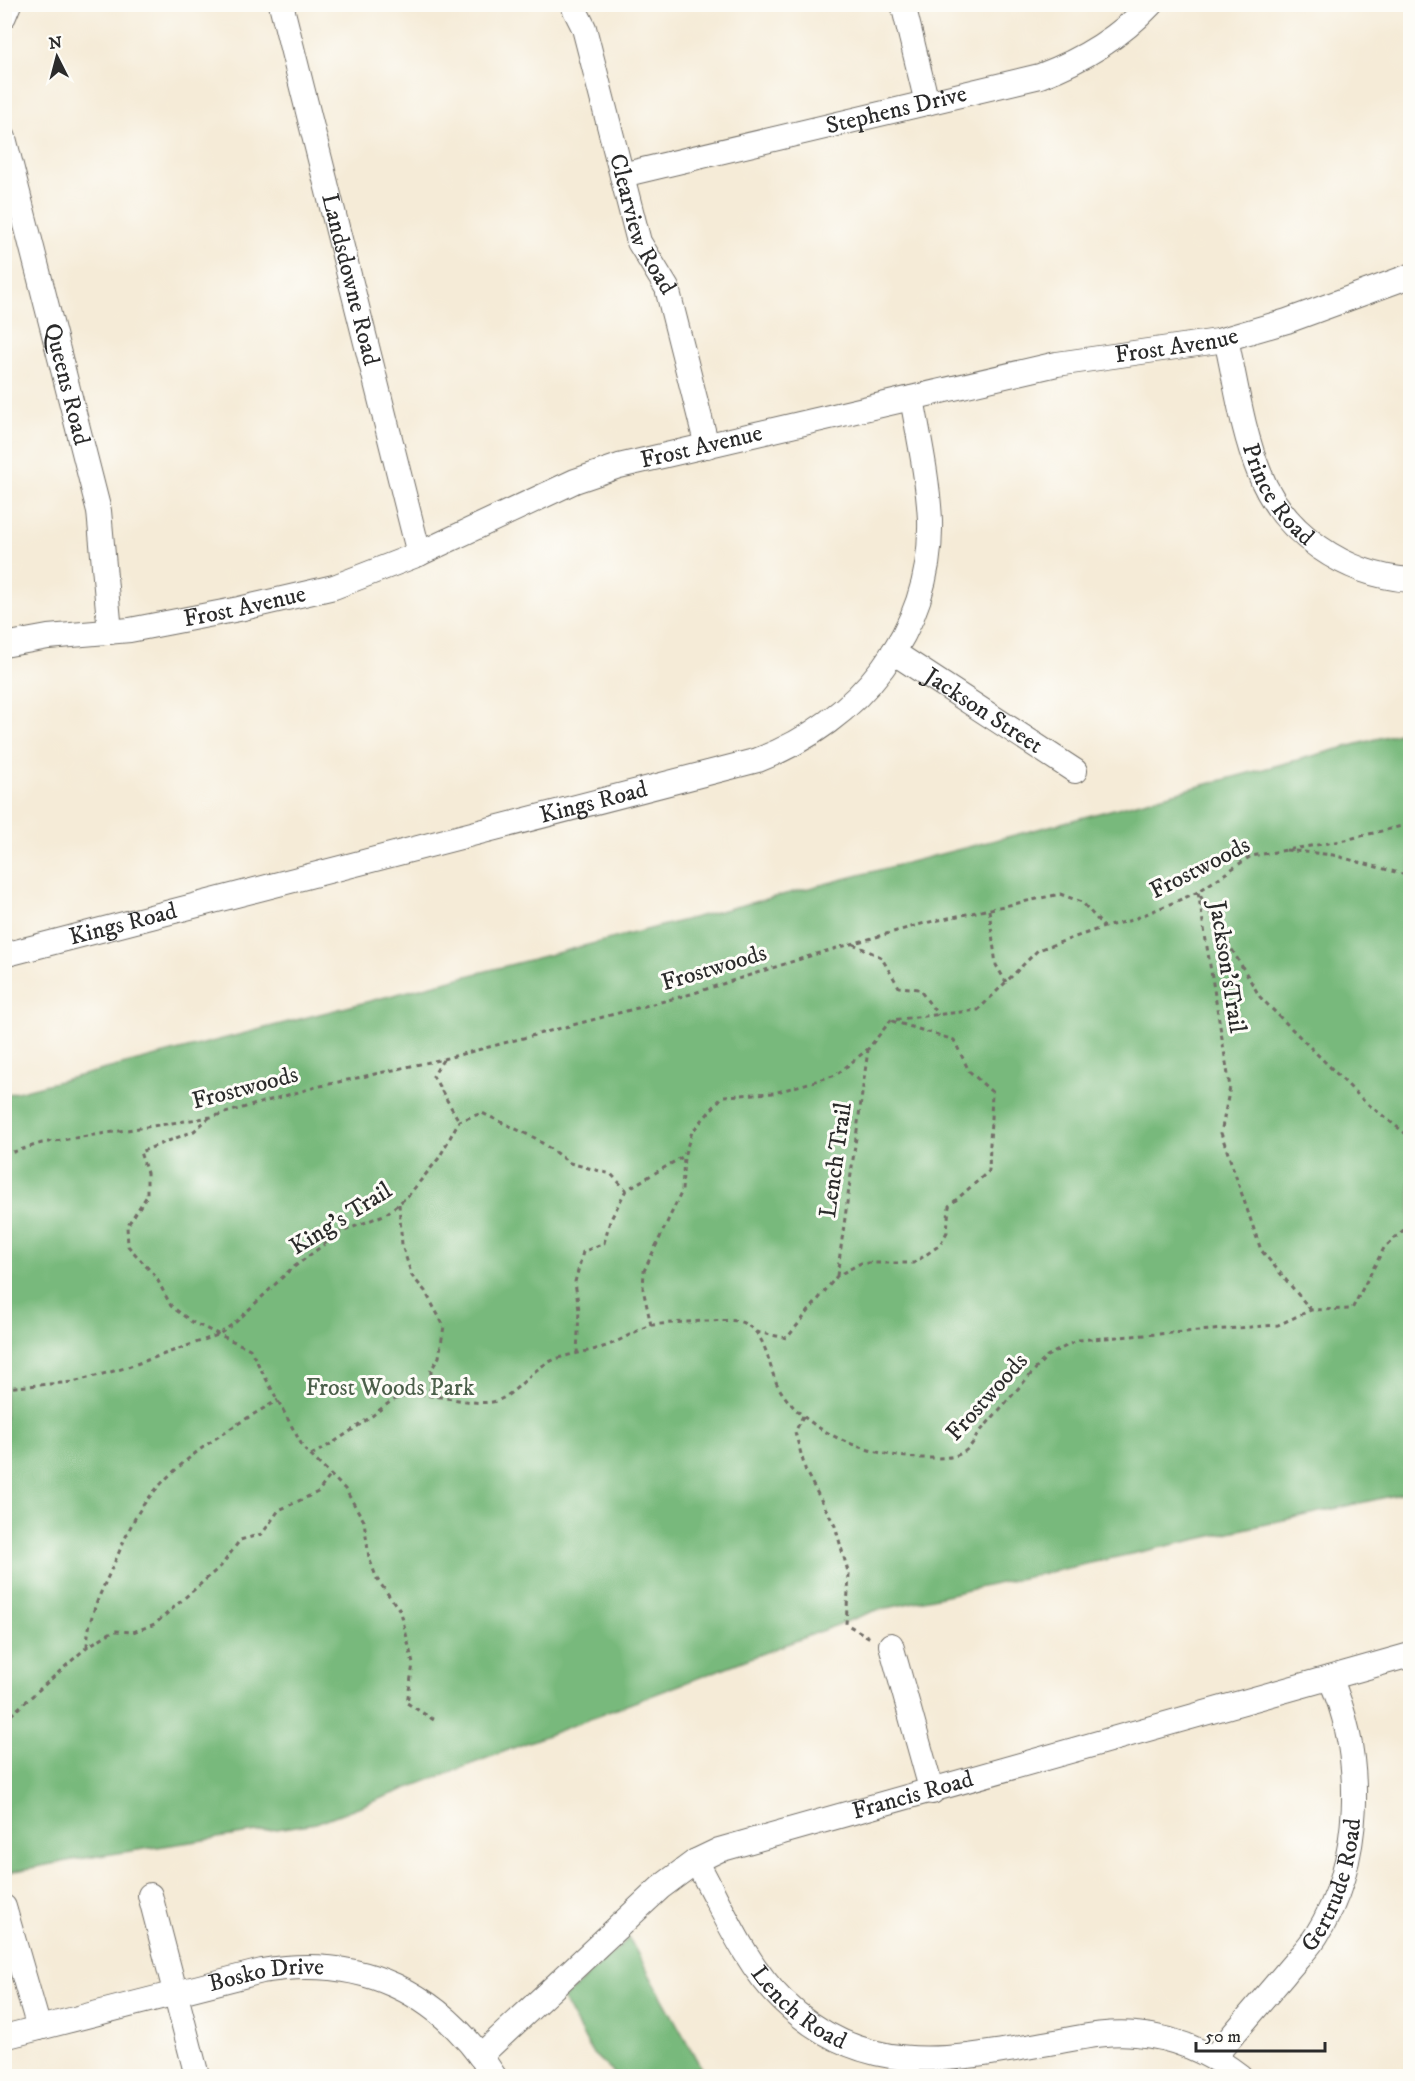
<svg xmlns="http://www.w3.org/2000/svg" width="1415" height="2081" viewBox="0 0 1415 2081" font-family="'IM FELL DW Pica',serif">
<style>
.forest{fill:#78b97b;stroke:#527253;stroke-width:1.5}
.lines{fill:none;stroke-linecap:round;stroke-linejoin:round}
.minor-casing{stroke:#726e67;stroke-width:26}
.path{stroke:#726e67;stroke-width:3;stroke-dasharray:4.5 4.5;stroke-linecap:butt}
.minor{stroke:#fff;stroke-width:24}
.labels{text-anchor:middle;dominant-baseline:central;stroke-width:6;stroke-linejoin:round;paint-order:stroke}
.street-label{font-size:24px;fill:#2b2b2b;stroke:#fdfcf7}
.park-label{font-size:24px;fill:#4b5f4a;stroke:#fdfcf7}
</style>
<rect width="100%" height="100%" fill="#fdfcf7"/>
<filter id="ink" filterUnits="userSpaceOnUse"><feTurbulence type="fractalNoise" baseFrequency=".0167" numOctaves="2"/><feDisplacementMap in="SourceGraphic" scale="12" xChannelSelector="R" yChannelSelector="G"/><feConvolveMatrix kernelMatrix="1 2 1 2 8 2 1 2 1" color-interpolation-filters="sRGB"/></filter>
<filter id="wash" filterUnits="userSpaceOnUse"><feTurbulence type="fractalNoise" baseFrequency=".008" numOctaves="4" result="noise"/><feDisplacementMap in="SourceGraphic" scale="24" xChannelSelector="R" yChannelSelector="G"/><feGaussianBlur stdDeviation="1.35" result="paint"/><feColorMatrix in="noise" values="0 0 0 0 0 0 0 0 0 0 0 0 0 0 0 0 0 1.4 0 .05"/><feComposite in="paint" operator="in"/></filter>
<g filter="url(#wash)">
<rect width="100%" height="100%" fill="#f5ebd7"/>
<path class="forest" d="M 1410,730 L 1410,1492 L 874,1611 L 316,1823 L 72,1860 L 5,1873 L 5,1095 L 1069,821 Z
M 629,1938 L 703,2071 L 713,2076 L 617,2076 L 593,2054 L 563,1999 Z"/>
</g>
<g filter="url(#ink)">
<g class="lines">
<g class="minor-casing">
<g id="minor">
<path id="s1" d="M 281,4 L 419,554"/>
<path id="s2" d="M 572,4 L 584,28 L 639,242 L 667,288 L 707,446"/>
<path d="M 903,4 L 927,103"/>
<path d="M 4,16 L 9,4"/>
<path id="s3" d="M 4,138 L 99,511 L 110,632"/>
<path id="s4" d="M 622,175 L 1040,76 C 1083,60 1119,38 1151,4"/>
<path id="s5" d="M 1226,339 C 1236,383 1242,430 1259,472 C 1283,534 1345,575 1410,580"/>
<path id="s6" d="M 4,645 L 48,637 L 130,630 L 239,609 L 334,587 L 419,554 L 575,481 L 619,466 L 1057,364 L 1218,341 L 1287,321 L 1410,276"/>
<path id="s7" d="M 893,652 L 1075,771"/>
<path id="s8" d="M 4,955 L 758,760 C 858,722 933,632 930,520 C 928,479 919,438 912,398"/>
<path d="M 891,1645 L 932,1792"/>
<path id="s9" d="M 696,1861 C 722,1907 744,1963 782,2000 C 866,2081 952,2060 1055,2042 C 1082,2037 1109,2031 1136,2034 C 1175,2037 1210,2053 1240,2076"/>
<path d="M 150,1895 L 197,2076"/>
<path d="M 4,1907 L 39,2028"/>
<path id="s10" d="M 4,2037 L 262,1971 C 361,1954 441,1992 494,2076"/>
<path id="s11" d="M 480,2056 L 661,1887 L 696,1861 L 719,1850 L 1410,1655"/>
<path id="s12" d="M 1213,2058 C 1237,2030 1260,2003 1284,1975 C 1294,1962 1307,1950 1316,1936 C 1363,1862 1365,1757 1330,1678"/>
</g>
</g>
<path class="path" d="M 1286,850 L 1333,855 L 1410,876
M 989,910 L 996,965 L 1006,982
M 853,944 L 881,957 L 899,987 L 919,989 L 938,1015
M 443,1060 L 433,1076 L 459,1121
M 210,1117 L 194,1131 L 140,1152 L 147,1173 L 147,1196 L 127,1226 L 128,1246 L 156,1277 L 171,1306 L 192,1322 L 250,1349 L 304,1449 L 345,1489 L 364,1521 L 369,1558 L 377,1579 L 401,1612 L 413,1664 L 407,1703 L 434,1720
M 4,1155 L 42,1143 L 211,1117 L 316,1087 L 443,1059 L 691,994 L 816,954 L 925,923 L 1060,894 L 1082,902 L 1104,927
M 399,1204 L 402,1245 L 412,1276 L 425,1291 L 444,1326 L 439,1357 L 431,1370 L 430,1396
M 837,1276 L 868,1050
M 1311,1310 L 1261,1250 L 1221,1133 L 1230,1087 L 1198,892 L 1260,997 L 1364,1101 L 1410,1137
M 651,1325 L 643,1289 L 644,1271 L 682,1191 L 684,1156
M 756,1332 L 787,1338 L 837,1276 L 861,1263 L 914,1263 L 940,1245 L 947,1232 L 949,1206 L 989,1171 L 992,1092 L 969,1071 L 954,1040 L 892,1021
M 577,1354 L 579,1310 L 575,1282 L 583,1252 L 604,1243 L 610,1221 L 626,1190
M 4,1388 L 73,1382 L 125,1368 L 218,1335 L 237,1321 L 290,1270 L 339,1233 L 386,1214 L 408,1196 L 439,1158 L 459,1121 L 482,1113 L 535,1138 L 570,1163 L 611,1174 L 626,1190 L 684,1156 L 692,1132 L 723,1096 L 774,1093 L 836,1075 L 868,1049 L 891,1020 L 978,1010 L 1038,950 L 1104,927 L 1132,920 L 1198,892 L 1251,856 L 1341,841 L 1410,824
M 803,1416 L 795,1432 L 806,1472 L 835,1526 L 849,1575 L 846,1624 L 872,1639
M 311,1455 C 333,1444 352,1430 372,1416 C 379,1411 389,1401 398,1398 C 426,1388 465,1406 492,1402 C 512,1399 528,1373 547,1363 C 563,1354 585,1353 603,1347 C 619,1342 633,1332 648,1326 C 655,1323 731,1319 738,1321 C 769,1330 766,1365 779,1388 C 808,1436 876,1459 929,1458 C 950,1458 967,1458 977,1435 L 1047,1356 L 1078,1340 L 1278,1325 L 1311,1310 L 1352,1309 L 1384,1248 L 1410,1224
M 87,1647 C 88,1617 99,1597 111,1570 C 122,1547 131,1520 147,1500 C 181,1457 231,1427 278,1400
M 4,1721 L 87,1647 L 113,1631 L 133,1632 L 155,1624 L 221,1566 L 240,1540 L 262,1534 L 279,1510 L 318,1492 L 331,1475
M 4,1784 L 8,1816 L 4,1842"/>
<use href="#minor" class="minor"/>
</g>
</g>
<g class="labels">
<g class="street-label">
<text stroke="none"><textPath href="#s4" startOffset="282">Stephens Drive</textPath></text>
<text stroke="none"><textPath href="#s2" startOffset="232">Clearview Road</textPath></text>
<text stroke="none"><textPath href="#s1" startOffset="284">Landsdowne Road</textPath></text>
<text stroke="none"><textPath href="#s6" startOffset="1216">Frost Avenue</textPath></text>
<text stroke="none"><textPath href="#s3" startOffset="254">Queens Road</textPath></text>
<text stroke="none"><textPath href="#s6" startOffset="730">Frost Avenue</textPath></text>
<text stroke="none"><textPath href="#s5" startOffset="166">Prince Road</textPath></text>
<text stroke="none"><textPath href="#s6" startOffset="244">Frost Avenue</textPath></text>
<text stroke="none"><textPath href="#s7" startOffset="108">Jackson Street</textPath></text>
<text stroke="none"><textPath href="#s8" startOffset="609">Kings Road</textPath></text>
<text transform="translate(1200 868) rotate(-27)">Frostwoods</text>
<text stroke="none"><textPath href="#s8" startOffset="123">Kings Road</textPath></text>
<text transform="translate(1227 967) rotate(81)">Jackson'sTrail</text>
<text transform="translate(714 968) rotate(-17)">Frostwoods</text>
<text transform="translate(245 1088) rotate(-15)">Frostwoods</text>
<text transform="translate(836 1160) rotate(-82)">Lench Trail</text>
<text transform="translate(341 1219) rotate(-32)">King's Trail</text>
<text transform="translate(987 1397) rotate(-48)">Frostwoods</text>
<text stroke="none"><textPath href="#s11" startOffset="518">Francis Road</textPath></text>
<text stroke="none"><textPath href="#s12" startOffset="214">Gertrude Road</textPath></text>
<text stroke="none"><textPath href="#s10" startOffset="270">Bosko Drive</textPath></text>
<text stroke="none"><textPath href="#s9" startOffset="182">Lench Road</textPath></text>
</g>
<g class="park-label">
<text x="390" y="1388">Frost Woods Park</text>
</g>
</g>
<rect width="1415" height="2081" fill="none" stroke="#fdfcf7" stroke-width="24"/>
<g transform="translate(57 57) rotate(354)" stroke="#fdfcf7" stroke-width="4.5" paint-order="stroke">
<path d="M0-4.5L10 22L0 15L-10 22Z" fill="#2b2b2b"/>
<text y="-9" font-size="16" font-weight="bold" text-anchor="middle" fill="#2b2b2b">N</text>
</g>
<path d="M1196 2042v9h129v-9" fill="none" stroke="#2b2b2b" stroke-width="3"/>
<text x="1205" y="2042" font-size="18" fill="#2b2b2b" stroke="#fdfcf7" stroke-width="4.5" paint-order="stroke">50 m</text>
</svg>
